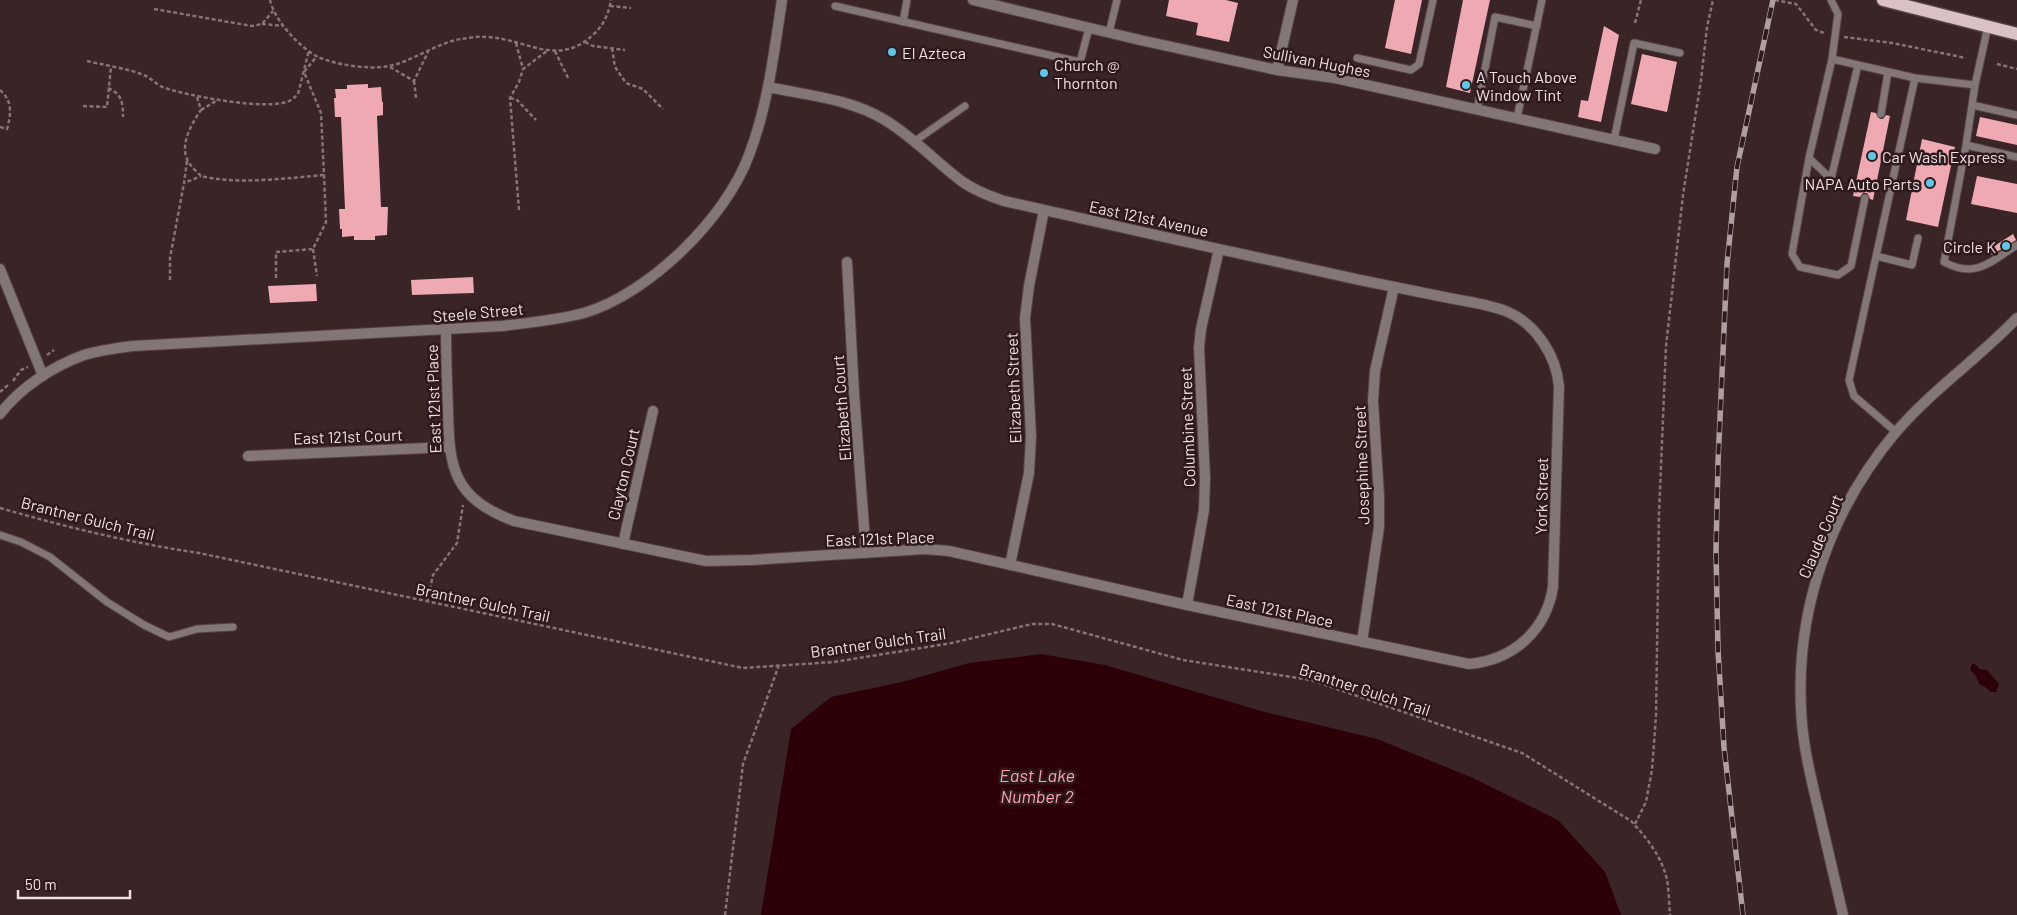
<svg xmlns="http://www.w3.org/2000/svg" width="2017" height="915" viewBox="0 0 2017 915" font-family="Barlow,sans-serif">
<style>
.water{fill:#2d0008}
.building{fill:#efa9b2}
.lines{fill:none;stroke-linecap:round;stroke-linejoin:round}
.service-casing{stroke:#564244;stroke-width:9}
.minor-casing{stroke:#564244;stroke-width:12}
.tertiary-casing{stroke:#564244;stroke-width:12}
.primary-casing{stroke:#564244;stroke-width:15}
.path{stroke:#877476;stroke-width:2.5;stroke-dasharray:4 2.5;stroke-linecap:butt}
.service{stroke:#827677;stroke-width:7}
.minor{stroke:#827677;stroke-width:10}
.tertiary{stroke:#827677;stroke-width:10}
.primary{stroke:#dac2c4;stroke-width:12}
.rail-casing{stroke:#b09fa1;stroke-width:5.5}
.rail{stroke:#2e1a1d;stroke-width:4;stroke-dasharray:11;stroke-linecap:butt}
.poi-dot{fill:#5dc7e8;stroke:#2e1a1d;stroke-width:2}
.labels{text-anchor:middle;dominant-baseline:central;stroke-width:5;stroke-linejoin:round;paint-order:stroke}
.poi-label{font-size:16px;fill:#f0e1e3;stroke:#2e1a1d;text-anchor:start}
.street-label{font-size:16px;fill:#f0e1e3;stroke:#2e1a1d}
.water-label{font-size:18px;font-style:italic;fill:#ffa0ad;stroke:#2e1a1d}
</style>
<rect width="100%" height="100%" fill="#392426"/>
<path class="water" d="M 1041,654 L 1105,665 L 1261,711 L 1377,739 L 1473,778 L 1558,820 L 1605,872 L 1621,915 L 761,915 L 791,729 L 831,697 L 902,682 L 969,663 Z
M 1972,664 L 1975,664 L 1980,669 L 1987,670 L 1999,684 L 1996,692 L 1991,692 L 1985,687 L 1979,684 L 1976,676 L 1970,670 Z"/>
<path class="building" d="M 1169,0 L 1226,0 L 1238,3 L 1229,42 L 1196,35 L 1198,23 L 1166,16 Z
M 1395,0 L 1422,0 L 1411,54 L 1385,48 Z
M 1463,0 L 1490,0 L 1470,93 L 1446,87 Z
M 1604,26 L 1619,35 L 1601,122 L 1578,117 L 1581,100 L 1588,101 Z
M 1642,54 L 1677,62 L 1667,112 L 1631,104 Z
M 368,84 L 368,88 L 381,87 L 382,102 L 383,102 L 383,115 L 377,116 L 381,207 L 388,207 L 387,235 L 375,236 L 375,240 L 354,240 L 354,236 L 342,237 L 342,229 L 340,229 L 339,209 L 345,209 L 341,117 L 335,117 L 334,98 L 336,98 L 335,89 L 347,89 L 347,85 Z
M 1871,112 L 1876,113 L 1880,119 L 1883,119 L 1886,115 L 1890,116 L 1873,200 L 1870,199 L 1867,193 L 1863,193 L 1860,197 L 1853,196 Z
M 1980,117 L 2017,125 L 2017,145 L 1976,136 Z
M 1922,139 L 1955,147 L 1938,227 L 1906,220 Z
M 1977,176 L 2017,184 L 2017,213 L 1971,204 Z
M 2013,234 L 2016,240 L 1992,255 L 1988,250 Z
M 473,277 L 474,293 L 412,295 L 411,280 Z
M 316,284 L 317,301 L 270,303 L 268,286 Z"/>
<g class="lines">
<g class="service-casing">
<path id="service" d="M 1831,0 L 1838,14 L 1832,59 L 1809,158 L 1792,254 L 1800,267 L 1838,275 L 1851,266 L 1865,198
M 835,6 L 1080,62 L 1089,28
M 903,22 L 907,0
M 1109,33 L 1117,0
M 1357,58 L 1411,70 L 1419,64 L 1433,0
M 1832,59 L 1915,78
M 1975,85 L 1966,145 L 2017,157
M 1972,105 L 2017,115
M 1477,110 L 1495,17 L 1537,26
M 1881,114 L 1888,72
M 1517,118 L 1542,0
M 1614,140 L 1634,43 L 1680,53
M 915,141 L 965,106
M 1966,145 L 1944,262 C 1976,279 1990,262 2017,245
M 1809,158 L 1831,179
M 1831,179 L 1858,65
M 1876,256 L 1912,265 L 1918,238
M 1896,432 L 1854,396 L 1849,380 L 1915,78 L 1975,85 L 1988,26
M 0,535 L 21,542 L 50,557 L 107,602 L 144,625 L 169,637 L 197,629 L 233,627"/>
</g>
<g class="minor-casing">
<path id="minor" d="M 973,0 L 1140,40 L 1277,70 L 1335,78 L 1655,149
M 1277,70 L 1293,0
M 847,262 L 854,393 L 866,553
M 446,330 C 446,357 447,384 448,410 C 449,470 454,498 514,521 L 706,561 L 751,560 L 925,549 L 949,551 L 1187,605 L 1469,664 C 1513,660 1546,631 1553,587 L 1559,386 C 1556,356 1537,325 1508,312 C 1489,304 1468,302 1449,298 C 1419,292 1389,286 1360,280 C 1241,254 1123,228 1004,201 C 989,196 973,190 960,180 C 934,160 913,137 885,120 C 851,99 806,95 768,87
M 248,456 L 449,447
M 623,544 L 653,411
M 1010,565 L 1029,473 L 1031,436 L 1025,318 L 1029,286 L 1044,210
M 1187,605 L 1204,510 L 1205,478 L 1199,348 L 1201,329 L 1219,249
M 1362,642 L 1379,527 L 1379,496 L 1373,401 L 1375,371 L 1394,287"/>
</g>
<g class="tertiary-casing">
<path id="tertiary" d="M 0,269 L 43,376
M 0,414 C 20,388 53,366 84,355 C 100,350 117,348 133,346 L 502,326 C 529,323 557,320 584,313 C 649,294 726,218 749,155 C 768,106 774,52 782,0
M 1843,915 C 1835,881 1827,846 1819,812 C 1811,778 1802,743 1801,708 C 1796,608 1831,509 1896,432 C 1932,390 1979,358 2017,318"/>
</g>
<g class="primary-casing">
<path id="primary" d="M 1883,0 L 2017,34"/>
</g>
<path class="path" d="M 270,0 C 274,20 300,48 318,57 C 336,65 370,70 389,66 C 414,61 436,43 461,39 C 469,38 479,36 487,37 C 528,39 558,69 595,33 C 604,24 609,13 611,0
M 1775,0 L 1796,4 L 1816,30 L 1824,33
M 610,6 L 631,8
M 154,9 L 252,26 L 262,24 L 273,11
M 1635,23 L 1641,0
M 262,24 L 283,26
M 1844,37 L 1892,43 L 1966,58
M 585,42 L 593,46 L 625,50
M 516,43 L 523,69 L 547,51
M 612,48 L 615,67 L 626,83 L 643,89 L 663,109
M 555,51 L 569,80
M 87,61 C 103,65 131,69 146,76 C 153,80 158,86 165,88 C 189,96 267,111 289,101 C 293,99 295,97 298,94 L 309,50
M 1997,64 L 2017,69
M 390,67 L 414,81 L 428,52
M 414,81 L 416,98
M 108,88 C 122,94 123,103 123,117
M 0,90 C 13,101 11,115 7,129 L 0,127
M 197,97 L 201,110 C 192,123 179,145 188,161 C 191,167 197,172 201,176 C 236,185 288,178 324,175
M 510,98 L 516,99 L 536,120
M 83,106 L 107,107 L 111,67
M 201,110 L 216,101
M 187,161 L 184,183 L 201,176
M 519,210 L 510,98 L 519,82 L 523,69
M 313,249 L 317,276
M 276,278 L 276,252 L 313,249 L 326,222 L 324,175 L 321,113 L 304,72 L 317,56
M 170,280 L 170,258 L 184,183
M 47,355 L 54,350
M 13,381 L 21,370 L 28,367
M 0,392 L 8,385
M 0,508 C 66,527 131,543 199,553 L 743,668 L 834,662 L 952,643 L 1032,624 L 1052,624 L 1183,660 L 1311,680 L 1522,753 L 1631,821 C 1647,838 1662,857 1667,880 C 1669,891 1669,904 1670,915
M 427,602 L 433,575 L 457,543 L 463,505
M 1635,824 L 1646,802 L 1652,770 L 1656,716 L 1659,514 L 1666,346 L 1683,195 L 1701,80 L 1707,27 L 1713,0
M 725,915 L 743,764 L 779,665"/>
<use href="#service" class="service"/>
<use href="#minor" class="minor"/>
<use href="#tertiary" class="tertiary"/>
<use href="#primary" class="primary"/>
<g class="rail-casing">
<path id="rail" d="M 1743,915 L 1724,747 L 1718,650 L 1716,551 L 1718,462 L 1727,264 L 1737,167 L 1773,0"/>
</g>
<use href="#rail" class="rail"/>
</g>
<g class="poi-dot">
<circle cx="892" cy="52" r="5"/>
<circle cx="1044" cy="73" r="5"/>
<circle cx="1466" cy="85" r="5"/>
<circle cx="1872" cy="156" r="5"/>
<circle cx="1930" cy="183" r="5"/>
<circle cx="2006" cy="246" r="5"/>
</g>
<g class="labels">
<g class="poi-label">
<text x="902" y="52">El Azteca</text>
<text x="1054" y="64">Church @<tspan x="1054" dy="18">Thornton</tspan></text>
<text x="1476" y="76">A Touch Above<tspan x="1476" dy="18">Window Tint</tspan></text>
<text x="1882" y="156">Car Wash Express</text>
<text x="1920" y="183" text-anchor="end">NAPA Auto Parts</text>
<text x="1996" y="246" text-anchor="end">Circle K</text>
</g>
<g class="street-label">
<text transform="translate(1317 61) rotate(11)">Sullivan Hughes</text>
<text transform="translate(1149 218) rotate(12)">East 121st Avenue</text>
<text transform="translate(478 312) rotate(-5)">Steele Street</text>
<text transform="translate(1013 388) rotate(-92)">Elizabeth Street</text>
<text transform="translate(433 399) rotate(-92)">East 121st Place</text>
<text transform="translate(841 408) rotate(-94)">Elizabeth Court</text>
<text transform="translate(1187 427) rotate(-92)">Columbine Street</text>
<text transform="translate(348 436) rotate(-2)">East 121st Court</text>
<text transform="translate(1361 465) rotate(-92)">Josephine Street</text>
<text transform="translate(623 474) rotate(-77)">Clayton Court</text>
<text transform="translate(1541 496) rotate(-89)">York Street</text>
<text transform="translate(88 518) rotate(14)">Brantner Gulch Trail</text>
<text transform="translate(1820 536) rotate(-67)">Claude Court</text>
<text transform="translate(880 538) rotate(-2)">East 121st Place</text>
<text transform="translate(483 602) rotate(12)">Brantner Gulch Trail</text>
<text transform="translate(1280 610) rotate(12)">East 121st Place</text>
<text transform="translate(878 642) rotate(-8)">Brantner Gulch Trail</text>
<text transform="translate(1365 689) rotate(18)">Brantner Gulch Trail</text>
</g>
<g class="water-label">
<text x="1037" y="775">East Lake<tspan x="1037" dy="21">Number 2</tspan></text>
</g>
</g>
<path d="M18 890v8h112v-8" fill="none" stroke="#f0e1e3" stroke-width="2.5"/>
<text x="25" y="890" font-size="15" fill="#f0e1e3" stroke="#2e1a1d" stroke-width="4" paint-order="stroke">50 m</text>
</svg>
